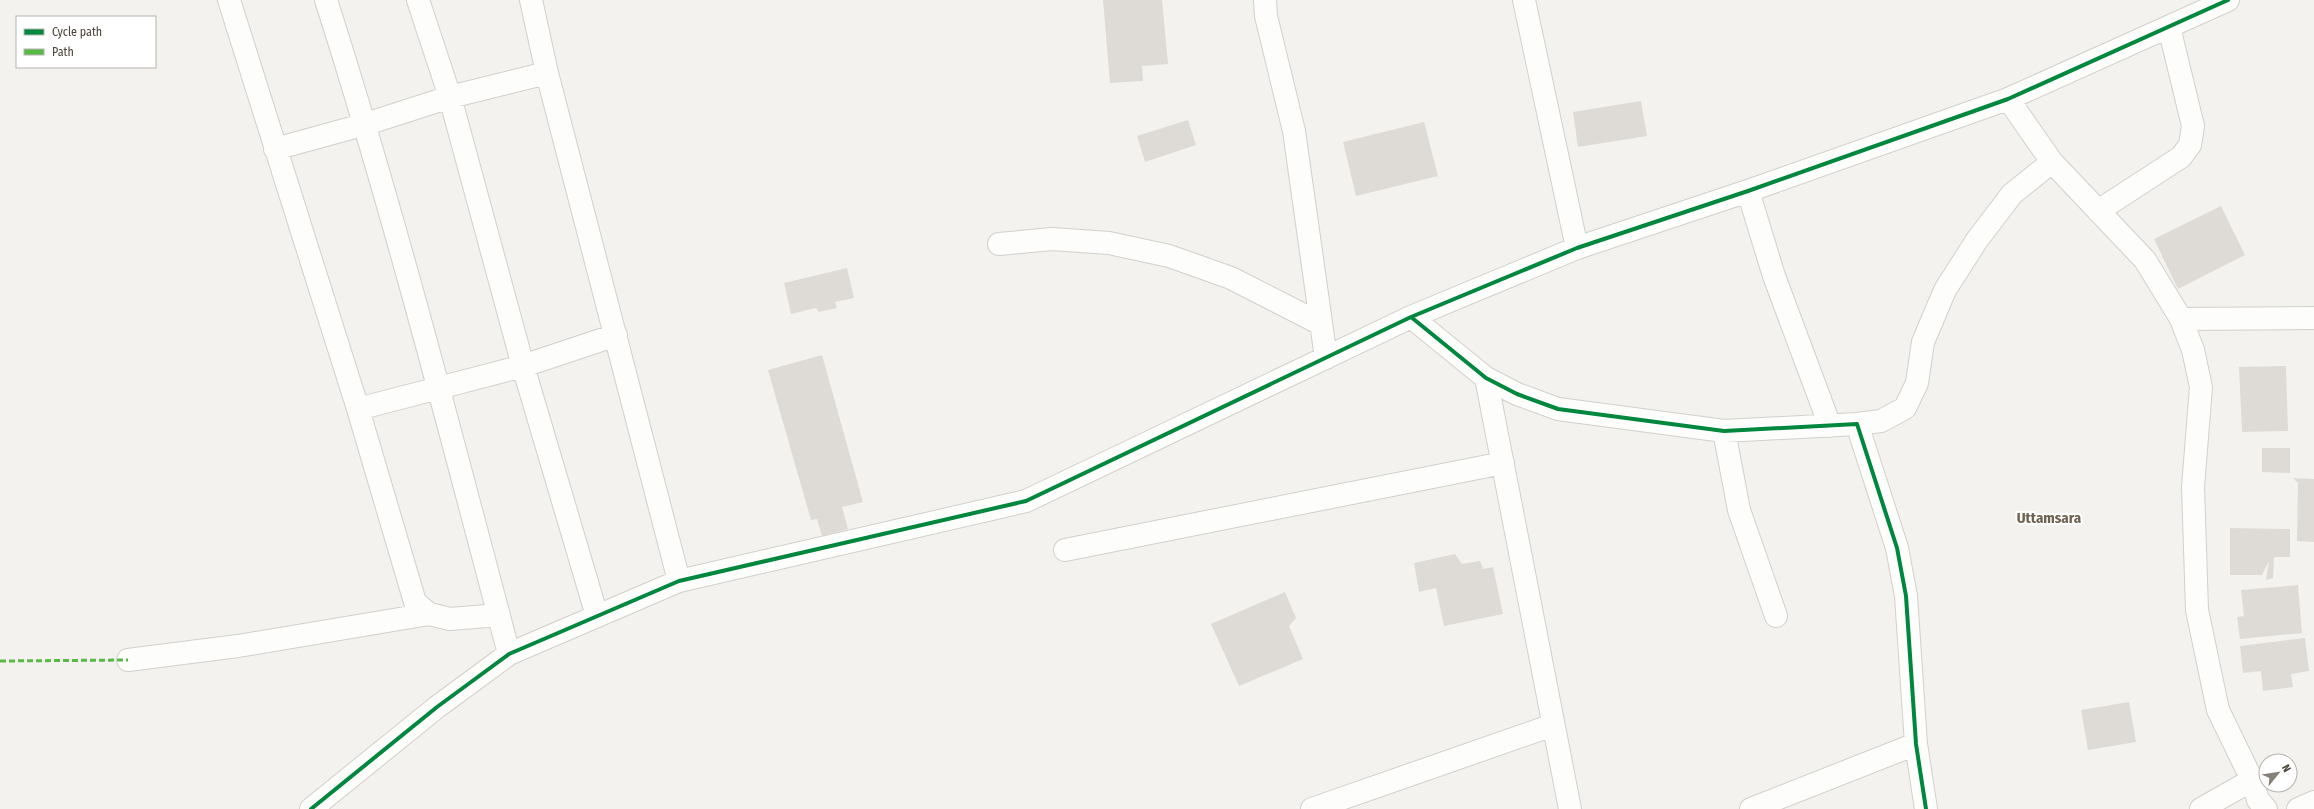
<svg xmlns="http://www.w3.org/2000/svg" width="2314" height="809" viewBox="0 0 2314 809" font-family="'Fira Sans Condensed',sans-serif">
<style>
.building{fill:#dedbd6}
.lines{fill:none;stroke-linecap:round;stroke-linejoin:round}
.minor-casing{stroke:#d2d0cb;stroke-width:24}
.minor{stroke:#fdfdfc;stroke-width:22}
.quiet{stroke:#58b947;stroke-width:3;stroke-dasharray:6 3;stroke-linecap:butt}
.cycleway-casing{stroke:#fff;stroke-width:6}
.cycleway{stroke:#00873e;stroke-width:4}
.labels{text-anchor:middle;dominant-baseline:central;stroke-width:4;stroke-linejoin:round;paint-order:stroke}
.quarter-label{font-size:15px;font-weight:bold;fill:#6e6250;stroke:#fff}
</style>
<rect width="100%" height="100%" fill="#f4f2ee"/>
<path class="building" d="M 1103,0 L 1162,0 L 1168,64 L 1142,66 L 1143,81 L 1110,83 Z
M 1641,101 L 1647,136 L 1578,147 L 1573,112 Z
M 1188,120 L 1196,145 L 1145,162 L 1137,136 Z
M 1424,122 L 1438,176 L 1356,196 L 1343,142 Z
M 2221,206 L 2245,255 L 2178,289 L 2154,239 Z
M 847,268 L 854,298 L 835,302 L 837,308 L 819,312 L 816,308 L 791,314 L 784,283 Z
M 822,355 L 863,502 L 842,507 L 848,529 L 822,536 L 817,519 L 811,520 L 768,370 Z
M 2286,366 L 2288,431 L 2242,432 L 2239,367 Z
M 2262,448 L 2290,448 L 2290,473 L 2262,472 Z
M 2293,478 L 2314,479 L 2314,542 L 2297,541 L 2298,483 Z
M 2230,528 L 2290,529 L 2290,557 L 2274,557 L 2273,578 L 2266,580 L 2269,561 L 2262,575 L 2230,575 Z
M 1455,554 L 1462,564 L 1480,561 L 1483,569 L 1493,567 L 1503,614 L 1444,626 L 1436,588 L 1419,592 L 1414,563 Z
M 2298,585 L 2302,633 L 2240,639 L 2237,617 L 2244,616 L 2241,590 Z
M 1285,592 L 1296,618 L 1289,626 L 1303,659 L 1239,686 L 1211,624 Z
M 2305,638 L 2309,671 L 2291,674 L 2293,687 L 2263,691 L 2261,671 L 2243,673 L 2240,646 Z
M 2129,702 L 2136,742 L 2088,750 L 2081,710 Z"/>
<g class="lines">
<g class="minor-casing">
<path id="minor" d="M 229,0 L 358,409
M 326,0 C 395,216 451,435 509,654
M 418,0 L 450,97 L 523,366 L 597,616
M 531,0 L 547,73 L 679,581
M 1265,0 L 1266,16 L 1294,131 L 1326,358
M 1524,0 L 1577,248
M 2008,99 L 2052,162 L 2145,260 L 2181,319 L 2193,350 L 2201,387 L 2193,487 L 2197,610 L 2218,710 L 2252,780 L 2258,800 L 2266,809
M 275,149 L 366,124 L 450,97 L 547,73
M 1748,191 L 1774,276 L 1830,426
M 2098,211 L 2181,157 L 2190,145 L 2193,126 L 2169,27
M 999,244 L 1052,239 L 1109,243 L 1169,256 L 1231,278 L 1321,324
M 1411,317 L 1486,378 L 1517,394 L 1558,409 L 1724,431 L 1857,424 L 1897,548 L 1906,596 L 1916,744 L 1926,809
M 2181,319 L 2314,318
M 1486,378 L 1570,809
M 1857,424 L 1881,421 L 1905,408 L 1917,383 L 1923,342 L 1945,290 L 1977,240 L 2012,194 L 2052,162
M 1724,431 L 1739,510 L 1776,616
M 1065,550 L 1503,463
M 499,615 L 450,619 L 429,614 L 415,602 L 358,409 L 523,366 L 616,335
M 128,660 L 238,646 L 429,614
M 311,809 L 437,707 L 509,654 L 679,581 L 1026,501 L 1411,317 L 1577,248 L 1748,191 L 2008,99 L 2228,0
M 1312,809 L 1553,725
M 1751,809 L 1916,744
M 2201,809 L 2252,780
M 2298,809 L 2314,802"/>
</g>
<use href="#minor" class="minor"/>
<path class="quiet" d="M 0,661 L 128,660"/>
<g class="cycleway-casing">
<path id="cycleway" d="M 1411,317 L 1486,378 L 1517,394 L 1558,409 L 1724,431 L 1857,424 L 1897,548 L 1906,596 L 1916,744 L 1926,809
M 311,809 L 437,707 L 509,654 L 679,581 L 1026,501 L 1411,317 L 1577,248 L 1748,191 L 2008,99 L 2228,0"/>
</g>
<use href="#cycleway" class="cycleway"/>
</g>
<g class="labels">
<g class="quarter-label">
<text x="2049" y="518">Uttamsara</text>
</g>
</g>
<rect x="16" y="16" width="140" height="52" fill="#ffffff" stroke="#b7b4b0"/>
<rect x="24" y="29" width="20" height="6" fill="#00873e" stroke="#b7b4b0"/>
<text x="52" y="36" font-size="12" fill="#4b4439">Cycle path</text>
<rect x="24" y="49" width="20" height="6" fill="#58b947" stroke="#b7b4b0"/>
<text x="52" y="56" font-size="12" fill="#4b4439">Path</text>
<g transform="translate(2278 773) rotate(60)"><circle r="19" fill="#ffffff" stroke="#b7b4b0"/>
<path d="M0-3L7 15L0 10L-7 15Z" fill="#868178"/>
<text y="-6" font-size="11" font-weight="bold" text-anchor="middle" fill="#4b4439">N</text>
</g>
</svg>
